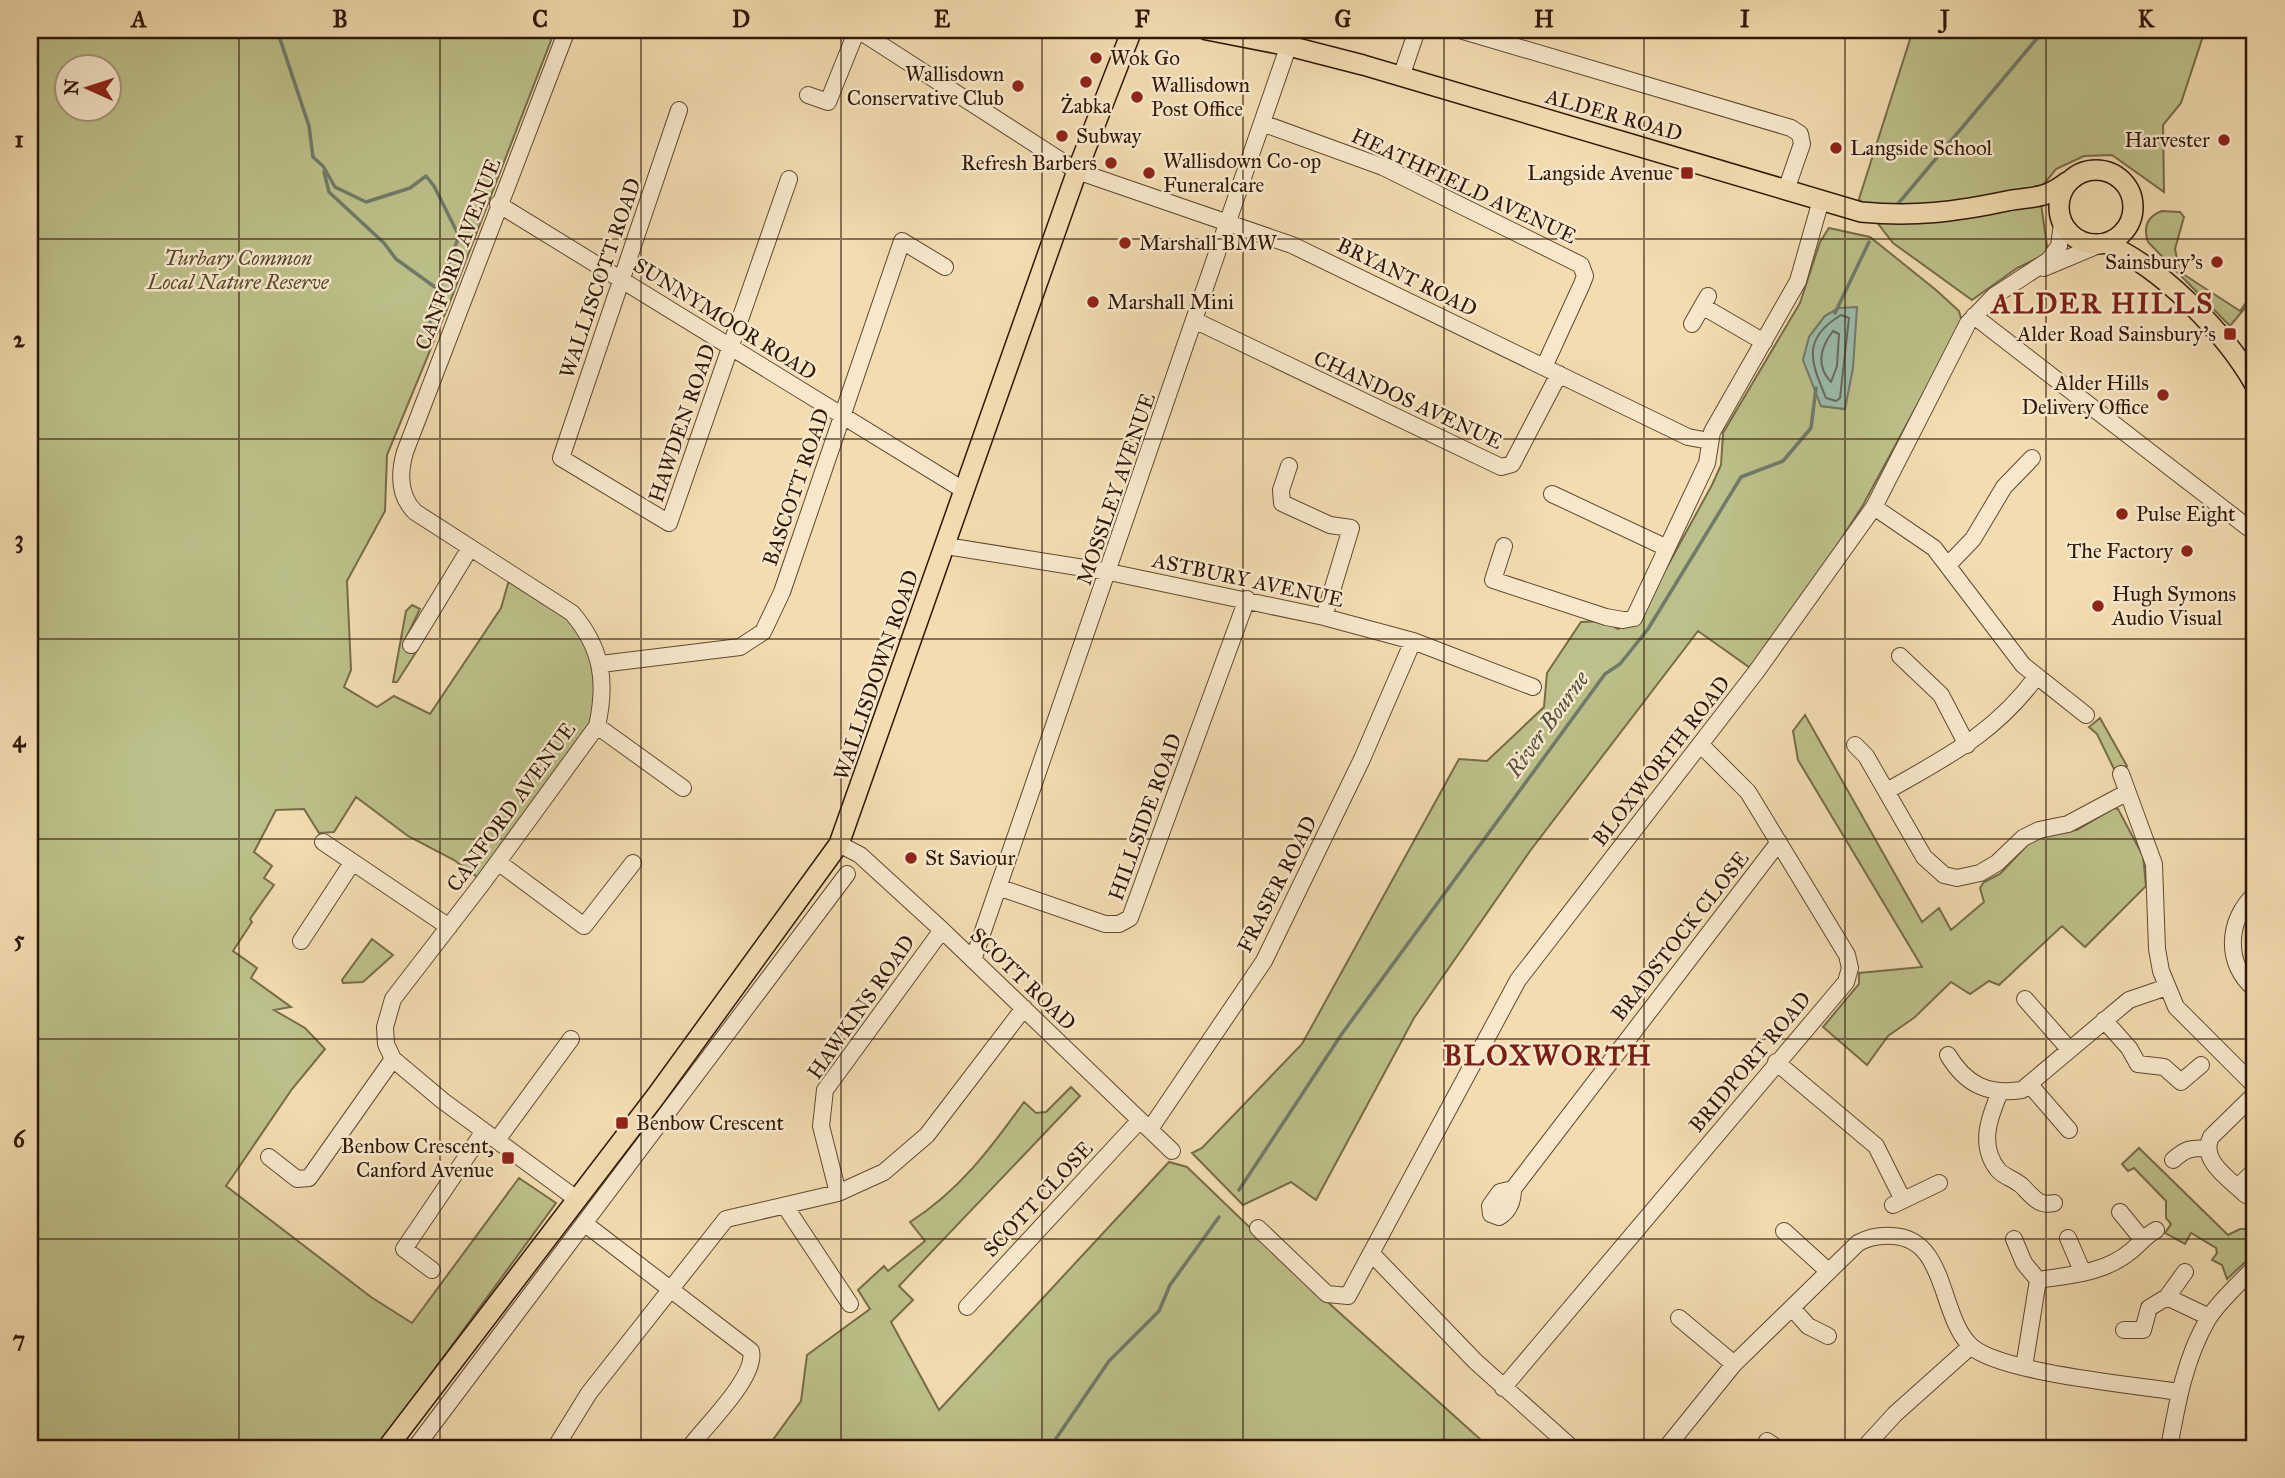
<svg xmlns="http://www.w3.org/2000/svg" width="2285" height="1478" viewBox="0 0 2285 1478" font-family="'IM FELL Great Primer',serif">
<style>
.green{fill:#bdc08a;stroke:#766c48;stroke-width:2;fill-rule:evenodd}
.water{fill:#9bbcac;stroke:#707a6a;stroke-width:2}
.lines{fill:none;stroke-linecap:round;stroke-linejoin:round}
.shore{stroke:#666a5a;stroke-width:2}
.stream{stroke:#707a6a;stroke-width:3.5}
.minor-casing{stroke:#604831;stroke-width:18}
.major-casing{stroke:#301707;stroke-width:22}
.minor{stroke:#f7e8cc;stroke-width:16}
.major{stroke:#f2dcb0;stroke-width:19}
.grid{fill:none;stroke:#301707;stroke-width:2;stroke-opacity:0.55}
.poi-dot{fill:#8f2418;stroke:#f7e8cc;stroke-width:2.5}
.labels{text-anchor:middle;dominant-baseline:central;stroke-width:5;stroke-linejoin:round;paint-order:stroke}
.poi-label{font-size:21px;fill:#301707;stroke:#f7e8cc;text-anchor:start}
.street-label{font-size:21px;fill:#301707;stroke:#f7e8cc}
.park-label{font-size:21px;font-style:italic;fill:#5a4a2e;stroke:#f7e8cc}
.water-label{font-size:23px;font-style:italic;fill:#555141;stroke:#f7e8cc}
.district-label{font-size:28px;font-weight:bold;letter-spacing:2px;fill:#7a1f14;stroke:#f7e8cc}
.neatline{fill:none;stroke:#301707;stroke-width:2.5}
.grid-label{font-size:23px;text-anchor:middle;font-weight:bold;fill:#301707}
</style>
<rect width="100%" height="100%" fill="#f2dcb0"/>
<filter id="stains"><feTurbulence type="fractalNoise" baseFrequency=".00286" numOctaves="4"/><feColorMatrix values="0 0 0 0 .2 0 0 0 0 .09 0 0 0 0 .02 0 0 0 .5 -.17"/></filter>
<radialGradient id="worn" r=".72"><stop offset=".6" stop-color="#630" stop-opacity="0"/><stop offset="1" stop-color="#630" stop-opacity=".3"/></radialGradient>
<path class="green" d="M 30,30 L 555,30 L 448,307 L 387,455 L 385,511 L 347,581 L 351,670 L 344,687 L 377,707 L 394,696 L 430,714 L 501,608 L 509,580 L 549,601 L 583,632 L 596,683 L 592,721 L 480,879 L 454,860 L 408,836 L 356,797 L 334,832 L 319,833 L 304,809 L 276,810 L 254,852 L 272,866 L 264,878 L 274,885 L 250,919 L 252,922 L 233,951 L 257,968 L 251,978 L 291,1007 L 274,1010 L 305,1028 L 325,1049 L 292,1089 L 226,1186 L 371,1297 L 412,1323 L 519,1178 L 556,1203 L 377,1448 L 30,1448 ZM 66,66 L 108,66 L 108,108 L 66,108 Z
M 1913,30 L 2205,30 L 2181,103 L 2163,125 L 2164,192 L 2112,155 L 2084,156 L 2056,169 L 2039,190 L 2048,253 L 2017,268 L 1972,300 L 1893,243 L 1859,199 Z
M 2162,211 L 2180,212 L 2184,217 L 2175,249 L 2180,272 L 2240,311 L 2255,290 L 2255,296 L 2230,326 L 2148,242 C 2143,228 2147,216 2162,211 Z
M 1829,228 L 1870,237 L 1936,290 L 1959,311 L 1962,322 L 1863,505 L 1756,672 L 1698,631 L 1530,851 L 1414,1018 L 1316,1200 L 1291,1182 L 1243,1205 L 1192,1153 L 1202,1148 L 1302,1044 L 1459,759 L 1487,761 L 1544,707 L 1547,673 L 1581,622 L 1604,621 L 1618,629 L 1639,618 L 1712,485 L 1721,465 L 1723,433 L 1800,303 L 1820,242 ZM 1839,308 L 1845,409 L 1821,406 L 1809,337 L 1825,316 Z
M 412,605 L 420,609 L 405,640 L 418,649 L 397,682 L 393,682 L 406,611 Z
M 1805,715 L 1922,922 L 1939,908 L 1951,930 L 1984,902 L 1980,888 L 1984,882 L 2000,874 L 2030,842 L 2052,833 L 2077,830 L 2114,808 L 2118,809 L 2143,856 L 2146,886 L 2085,947 L 2062,926 L 1999,985 L 1989,981 L 1970,994 L 1951,982 L 1915,1017 L 1888,1036 L 1867,1065 L 1823,1027 L 1859,984 L 1859,973 L 1922,967 L 1798,760 L 1793,731 Z
M 2100,718 L 2127,766 L 2115,771 L 2097,734 L 2089,727 Z
M 372,939 L 393,955 L 363,982 L 343,983 L 342,980 Z
M 1071,1087 L 1080,1096 L 899,1286 L 913,1300 L 891,1322 L 939,1410 L 1169,1162 L 1187,1167 L 1322,1297 L 1490,1448 L 767,1448 L 801,1401 L 807,1355 L 870,1309 L 858,1290 L 884,1266 L 888,1271 L 925,1241 L 910,1222 C 959,1191 991,1148 1024,1102 L 1036,1113 L 1046,1112 Z
M 2139,1148 L 2228,1235 L 2240,1229 L 2252,1229 L 2255,1253 L 2227,1279 L 2222,1265 L 2212,1260 L 2217,1253 L 2216,1248 L 2191,1233 L 2185,1244 L 2165,1233 L 2171,1224 L 2166,1218 L 2166,1201 L 2134,1168 L 2128,1171 L 2122,1164 Z"/>
<path class="water" d="M 1857,307 L 1853,368 L 1845,409 L 1821,406 L 1803,360 L 1809,337 L 1825,316 L 1839,308 Z"/>
<g class="lines">
<path class="shore" d="M 1841,315 L 1849,318 L 1840,398 L 1836,401 L 1826,398 C 1811,362 1801,339 1841,315 Z
M 1833,331 L 1839,334 L 1837,366 L 1831,382 C 1816,366 1820,348 1833,331 Z"/>
<path class="stream" d="M 277,30 L 309,126 L 313,157 L 323,166 L 335,187 L 366,202 L 410,188 L 426,176 L 434,186 L 459,236 L 439,290 L 428,331
M 324,172 L 329,192 L 384,243 L 396,259 L 439,290
M 1897,205 L 2044,30
M 1835,313 L 1869,242
M 1239,1190 L 1341,1035 L 1605,674 L 1620,664 L 1648,629 L 1741,477 L 1783,461 L 1811,428 L 1816,388
M 1046,1448 L 1055,1440 L 1109,1361 L 1159,1311 L 1170,1285 L 1219,1217"/>
<g class="minor-casing">
<path id="minor" d="M 567,30 L 405,452 C 399,473 398,495 415,512 L 572,613 C 602,648 607,682 597,726 L 484,881 L 393,999 L 385,1027 L 386,1044 L 393,1059 L 443,1101 L 578,1200
M 858,30 L 1077,171 L 1292,245 L 1688,437 L 1709,441
M 1460,30 L 1791,128 L 1800,134 L 1802,144 L 1786,190
M 1401,77 L 1417,30
M 808,95 L 828,102 L 857,30
M 679,110 L 561,458 L 669,523 L 789,179
M 1262,123 L 1383,167 L 1581,265 L 1585,276 L 1582,284 L 1544,367
M 498,204 L 965,491
M 2044,268 L 2101,244
M 1702,306 L 1764,342
M 1974,316 L 2255,533
M 1196,321 L 1501,467 L 1512,464 L 1559,374
M 1692,324 L 1708,296
M 1289,466 L 1281,490 L 1282,503 L 1330,525 L 1351,528 L 1324,617
M 1552,494 L 1667,548
M 1874,507 L 1934,548 L 2023,665 L 2086,715
M 946,546 L 1109,572 L 1324,617 L 1413,641 L 1533,687
M 1504,546 L 1493,580 L 1606,617 L 1623,620 L 1634,618 L 1707,463 L 1712,432 L 1798,281 L 1821,200
M 1949,564 L 1973,539 L 2004,487 L 2032,458
M 411,645 L 470,548
M 1900,656 L 1941,695 L 1967,745
M 601,664 L 740,647 L 763,632 L 782,592 L 902,241 L 945,267
M 597,726 L 683,788
M 1855,745 L 1866,756 L 1924,857 L 1944,875 L 1957,878 L 1980,873 L 1997,863 L 2023,838 L 2039,830 L 2068,824 L 2126,793
M 2121,774 L 2154,864 L 2157,949 L 2161,971 L 2176,1007 L 2255,1086
M 1887,791 C 1948,756 1994,734 2037,676
M 323,842 L 449,927
M 839,844 L 860,855 L 942,930 L 1172,1151
M 498,862 L 584,926 L 633,863
M 998,887 L 1105,924 L 1119,924 L 1130,918 L 1247,599
M 2255,894 C 2227,920 2224,964 2255,989
M 301,941 L 352,863
M 973,960 L 1294,30
M 2025,999 L 2068,1048
M 2104,1020 L 2129,1048 L 2138,1064 L 2164,1067 L 2181,1082 L 2201,1065
M 1948,1055 C 1966,1085 1988,1095 2022,1090 L 2129,1000 L 2167,987
M 1776,1062 L 1876,1146 L 1903,1200
M 2030,1085 L 2069,1130
M 2000,1092 C 1989,1118 1978,1146 1999,1171 C 2005,1177 2016,1180 2022,1186 C 2032,1196 2039,1207 2054,1203
M 1150,1129 L 1264,961 L 1362,759 L 1413,641
M 497,1140 L 571,1039
M 269,1157 L 297,1179 L 309,1178 L 393,1059
M 2173,1160 C 2185,1149 2192,1147 2208,1149
M 2238,1187 L 2255,1170
M 1513,1189 L 1500,1192 L 1490,1206 L 1491,1214 L 1499,1217 C 1509,1211 1513,1201 1513,1189 L 1779,842
M 838,1193 L 821,1126 L 825,1090 L 942,930
M 2246,1195 C 2231,1180 2199,1161 2211,1137 L 2255,1094
M 1893,1205 L 1939,1183
M 785,1206 L 850,1304
M 2120,1212 L 2142,1239
M 584,1223 L 751,1351 C 757,1377 705,1426 689,1448
M 1258,1228 L 1327,1294 L 1348,1296 L 1518,980 L 1756,672 L 1874,507 L 1968,323 L 1994,296 L 2049,260 L 2059,246 L 2062,224
M 1784,1231 L 1828,1271
M 2068,1238 L 2083,1273
M 2014,1239 L 2024,1263 L 2038,1280
M 1373,1255 L 1475,1361 L 1572,1448
M 432,1270 L 404,1249 L 484,1131
M 2185,1272 L 2167,1297 L 2209,1317
M 967,1307 L 1140,1120
M 1792,1308 L 1808,1326 L 1828,1336
M 1679,1318 L 1734,1364
M 2124,1330 L 2143,1330 L 2149,1308 L 2167,1297
M 2024,1367 L 2038,1280 C 2071,1275 2105,1273 2131,1251 C 2140,1244 2145,1236 2156,1230
M 1503,1388 L 1846,982 L 1850,968 L 1847,955 L 1748,792 L 1701,745
M 1767,1441 L 1777,1448
M 415,1448 L 847,874
M 555,1448 L 589,1393 L 726,1219 L 838,1193 L 884,1172 L 927,1135 L 1024,1008
M 1666,1448 L 1734,1364 L 1858,1243 C 1869,1237 1881,1235 1893,1236 C 1948,1239 1939,1318 1972,1347 C 2003,1373 2134,1385 2179,1392
M 1864,1448 L 1895,1414 L 1971,1346
M 2169,1448 C 2177,1404 2185,1358 2208,1319 C 2220,1300 2240,1283 2255,1267"/>
</g>
<g class="major-casing">
<path id="major" d="M 1207,30 L 1289,46 L 1363,65 L 1861,212 C 1915,217 1954,212 2007,201 C 2033,196 2044,200 2067,182
M2059 207a37 37 0 1 1 74 0a37 37 0 1 1-74 0Z
M 2105,243 C 2161,267 2225,332 2255,385
M 387,1448 L 656,1096 L 839,844 L 1077,171 L 1132,30"/>
</g>
<use href="#minor" class="minor"/>
<use href="#major" class="major"/>
</g>
<path class="grid" d="M 239,30 L 239,1448M 440,30 L 440,1448M 641,30 L 641,1448M 841,30 L 841,1448M 1042,30 L 1042,1448M 1243,30 L 1243,1448M 1444,30 L 1444,1448M 1644,30 L 1644,1448M 1845,30 L 1845,1448M 2046,30 L 2046,1448M 30,239 L 2255,239M 30,439 L 2255,439M 30,639 L 2255,639M 30,839 L 2255,839M 30,1039 L 2255,1039M 30,1239 L 2255,1239"/>
<g class="poi-dot">
<circle cx="1096" cy="58" r="7"/>
<circle cx="1086" cy="82" r="7"/>
<circle cx="1018" cy="86" r="7"/>
<circle cx="1137" cy="97" r="7"/>
<circle cx="1062" cy="136" r="7"/>
<circle cx="2224" cy="140" r="7"/>
<circle cx="1836" cy="148" r="7"/>
<circle cx="1111" cy="163" r="7"/>
<circle cx="1149" cy="173" r="7"/>
<rect x="1680" y="166" width="14" height="14" rx="3.5"/>
<circle cx="1125" cy="243" r="7"/>
<circle cx="2217" cy="262" r="7"/>
<circle cx="1093" cy="302" r="7"/>
<rect x="2223" y="327" width="14" height="14" rx="3.5"/>
<circle cx="2163" cy="395" r="7"/>
<circle cx="2122" cy="514" r="7"/>
<circle cx="2187" cy="551" r="7"/>
<circle cx="2098" cy="606" r="7"/>
<circle cx="911" cy="858" r="7"/>
<rect x="615" y="1116" width="14" height="14" rx="3.5"/>
<rect x="501" y="1151" width="14" height="14" rx="3.5"/>
</g>
<g class="labels">
<g class="poi-label">
<text x="1110" y="58">Wok Go</text>
<text x="1004" y="74" text-anchor="end">Wallisdown<tspan x="1004" dy="24">Conservative Club</tspan></text>
<text x="1151" y="85">Wallisdown<tspan x="1151" dy="24">Post Office</tspan></text>
<text x="1086" y="106" text-anchor="middle">Żabka</text>
<text x="1076" y="136">Subway</text>
<text x="2210" y="140" text-anchor="end">Harvester</text>
<text x="1850" y="148">Langside School</text>
<text x="1163" y="161">Wallisdown Co-op<tspan x="1163" dy="24">Funeralcare</tspan></text>
<text x="1097" y="163" text-anchor="end">Refresh Barbers</text>
<text x="1673" y="173" text-anchor="end">Langside Avenue</text>
<text x="1139" y="243">Marshall BMW</text>
<text x="2203" y="262" text-anchor="end">Sainsbury's</text>
<text x="1107" y="302">Marshall Mini</text>
<text x="2216" y="334" text-anchor="end">Alder Road Sainsbury's</text>
<text x="2149" y="383" text-anchor="end">Alder Hills<tspan x="2149" dy="24">Delivery Office</tspan></text>
<text x="2136" y="514">Pulse Eight</text>
<text x="2173" y="551" text-anchor="end">The Factory</text>
<text x="2112" y="594">Hugh Symons<tspan x="2112" dy="24">Audio Visual</tspan></text>
<text x="925" y="858">St Saviour</text>
<text x="636" y="1123">Benbow Crescent</text>
<text x="494" y="1146" text-anchor="end">Benbow Crescent,<tspan x="494" dy="24">Canford Avenue</tspan></text>
</g>
<g class="street-label">
<text transform="translate(1614 115) rotate(16)">ALDER ROAD</text>
<text transform="translate(1464 186) rotate(25)">HEATHFIELD AVENUE</text>
<text transform="translate(458 254) rotate(-69)">CANFORD AVENUE</text>
<text transform="translate(1407 277) rotate(26)">BRYANT ROAD</text>
<text transform="translate(600 278) rotate(-71)">WALLISCOTT ROAD</text>
<text transform="translate(725 319) rotate(32)">SUNNYMOOR ROAD</text>
<text transform="translate(1408 400) rotate(25)">CHANDOS AVENUE</text>
<text transform="translate(682 423) rotate(-71)">HAWDEN ROAD</text>
<text transform="translate(796 487) rotate(-71)">BASCOTT ROAD</text>
<text transform="translate(1116 489) rotate(-71)">MOSSLEY AVENUE</text>
<text transform="translate(1248 580) rotate(12)">ASTBURY AVENUE</text>
<text transform="translate(876 675) rotate(-71)">WALLISDOWN ROAD</text>
<text transform="translate(1661 761) rotate(-52)">BLOXWORTH ROAD</text>
<text transform="translate(511 807) rotate(-54)">CANFORD AVENUE</text>
<text transform="translate(1145 817) rotate(-70)">HILLSIDE ROAD</text>
<text transform="translate(1277 884) rotate(-63)">FRASER ROAD</text>
<text transform="translate(1680 936) rotate(-52)">BRADSTOCK CLOSE</text>
<text transform="translate(1023 979) rotate(44)">SCOTT ROAD</text>
<text transform="translate(861 1007) rotate(-55)">HAWKINS ROAD</text>
<text transform="translate(1750 1062) rotate(-50)">BRIDPORT ROAD</text>
<text transform="translate(1038 1199) rotate(-47)">SCOTT CLOSE</text>
</g>
<g class="park-label">
<text x="238" y="258">Turbary Common<tspan x="238" dy="24">Local Nature Reserve</tspan></text>
</g>
<g class="water-label">
<text transform="translate(1547 724) rotate(-54)">River Bourne</text>
</g>
<g class="district-label">
<text x="2103" y="303">ALDER HILLS</text>
<text x="1548" y="1055">BLOXWORTH</text>
</g>
</g>
<rect width="2285" height="1478" fill="none" stroke="#f2dcb0" stroke-width="77"/>
<g transform="translate(88 88) rotate(273)"><circle r="33" fill="#f7e8cc" stroke="#a7947d" stroke-width="2"/>
<path d="M0-5L12 26L0 18L-12 26Z" fill="#8f2418"/>
<text y="-10" font-size="19" font-weight="bold" text-anchor="middle" fill="#301707">N</text>
</g>
<rect x="38" y="38" width="2208" height="1402" class="neatline"/>
<g class="grid-label">
<text x="139" y="27">A</text>
<text x="340" y="27">B</text>
<text x="540" y="27">C</text>
<text x="741" y="27">D</text>
<text x="942" y="27">E</text>
<text x="1142" y="27">F</text>
<text x="1343" y="27">G</text>
<text x="1544" y="27">H</text>
<text x="1745" y="27">I</text>
<text x="1945" y="27">J</text>
<text x="2146" y="27">K</text>
<text x="19" y="147">1</text>
<text x="19" y="347">2</text>
<text x="19" y="547">3</text>
<text x="19" y="747">4</text>
<text x="19" y="947">5</text>
<text x="19" y="1147">6</text>
<text x="19" y="1347">7</text>
</g>
<rect width="100%" height="100%" filter="url(#stains)"/>
<rect width="100%" height="100%" fill="url(#worn)"/>
</svg>
